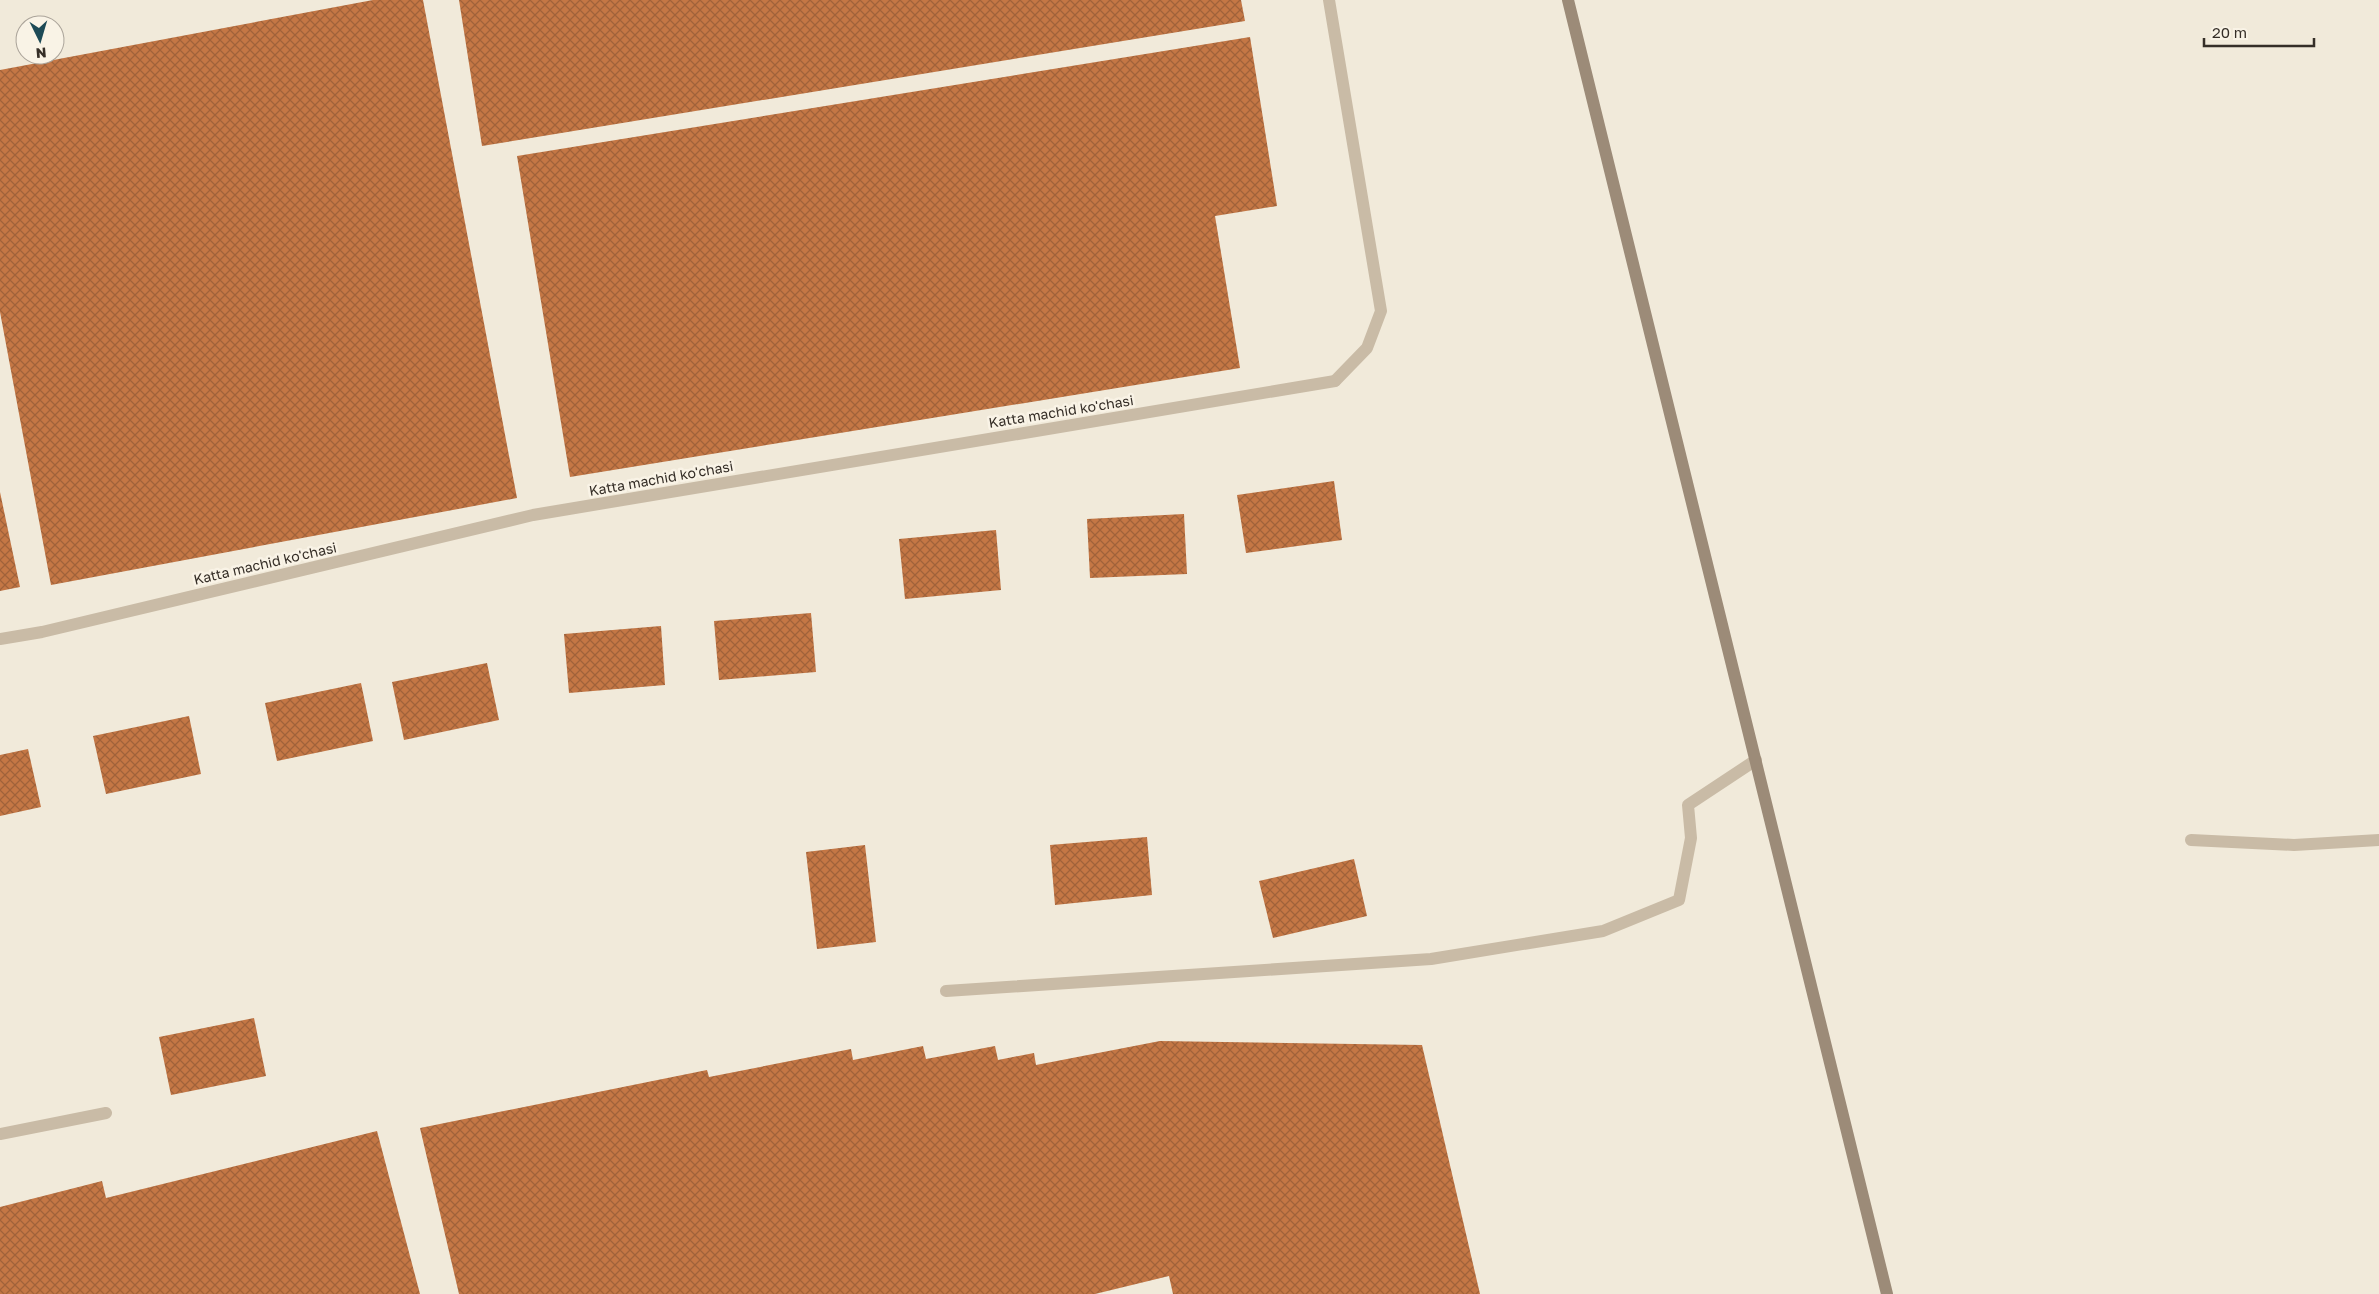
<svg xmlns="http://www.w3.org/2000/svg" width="2379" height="1294" viewBox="0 0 2379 1294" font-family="'Golos Text',sans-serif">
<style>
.building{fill:url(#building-cross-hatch)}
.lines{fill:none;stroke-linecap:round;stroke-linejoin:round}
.lane{stroke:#c9bba6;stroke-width:12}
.street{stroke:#c9bba6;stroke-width:12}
.secondary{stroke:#9c8b78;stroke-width:12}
.labels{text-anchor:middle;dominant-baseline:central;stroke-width:5;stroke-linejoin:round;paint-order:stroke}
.street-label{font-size:14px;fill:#352e27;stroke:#f9f3e6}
</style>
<defs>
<pattern id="building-cross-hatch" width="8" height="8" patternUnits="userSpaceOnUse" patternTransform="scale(1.25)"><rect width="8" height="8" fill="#c47745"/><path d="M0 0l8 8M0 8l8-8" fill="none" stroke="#a0623a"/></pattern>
</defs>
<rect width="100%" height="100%" fill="#f1eada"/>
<path class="building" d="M 373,0 L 423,0 L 517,498 L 51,585 L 0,312 L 0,70 Z
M 459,0 L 1241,0 L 1245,21 L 482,146 Z
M 1250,37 L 1277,206 L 1215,216 L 1240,368 L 570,477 L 517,156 Z
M 1334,481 L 1342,540 L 1246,553 L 1237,495 Z
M 0,492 L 20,587 L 0,591 Z
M 1184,514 L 1187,574 L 1090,578 L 1087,519 Z
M 996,530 L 1001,590 L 905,599 L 899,539 Z
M 811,613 L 816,672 L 719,680 L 714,621 Z
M 661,626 L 665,685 L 569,693 L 564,634 Z
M 487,663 L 499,720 L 404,740 L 392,682 Z
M 361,683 L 373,741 L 277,761 L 265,703 Z
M 189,716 L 201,774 L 106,794 L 93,736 Z
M 28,749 L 41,807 L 0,816 L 0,755 Z
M 1147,837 L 1152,895 L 1055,905 L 1050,845 Z
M 865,845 L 876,942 L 817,949 L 806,852 Z
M 1354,859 L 1367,916 L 1273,938 L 1259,881 Z
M 254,1018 L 266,1076 L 171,1095 L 159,1037 Z
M 1160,1041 L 1422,1045 L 1480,1294 L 1173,1294 L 1169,1276 L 1095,1294 L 459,1294 L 420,1128 L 707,1070 L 709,1077 L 851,1049 L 853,1060 L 923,1046 L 926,1059 L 995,1046 L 998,1060 L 1034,1053 L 1036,1065 Z
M 377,1131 L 420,1294 L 0,1294 L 0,1207 L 102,1181 L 106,1198 Z"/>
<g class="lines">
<path class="lane" d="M 1329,0 L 1381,311 L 1367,348 L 1335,381
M 2191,840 L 2294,845 L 2379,840"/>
<path class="street" d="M 0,639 L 42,632 L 533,515 L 1335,381
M 946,991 L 1431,959 L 1603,931 L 1679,900 L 1691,838 L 1688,805 L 1756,760
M 0,1134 L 106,1113"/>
<path class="secondary" d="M 1568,0 L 1887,1294"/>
</g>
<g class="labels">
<g class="street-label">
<text transform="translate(1061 411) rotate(-9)">Katta machid ko'chasi</text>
<text transform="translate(661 478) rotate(-10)">Katta machid ko'chasi</text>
<text transform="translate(265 563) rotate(-13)">Katta machid ko'chasi</text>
</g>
</g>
<g transform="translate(40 40) rotate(175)"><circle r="24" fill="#f9f3e6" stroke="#aba49a"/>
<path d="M0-4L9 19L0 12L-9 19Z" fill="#1d4a56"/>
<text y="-8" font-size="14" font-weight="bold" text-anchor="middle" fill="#352e27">N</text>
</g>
<path d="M2204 38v8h110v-8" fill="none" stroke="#352e27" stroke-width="2.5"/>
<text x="2212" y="38" font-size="15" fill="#352e27" stroke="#f9f3e6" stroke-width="4" paint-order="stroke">20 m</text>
</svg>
